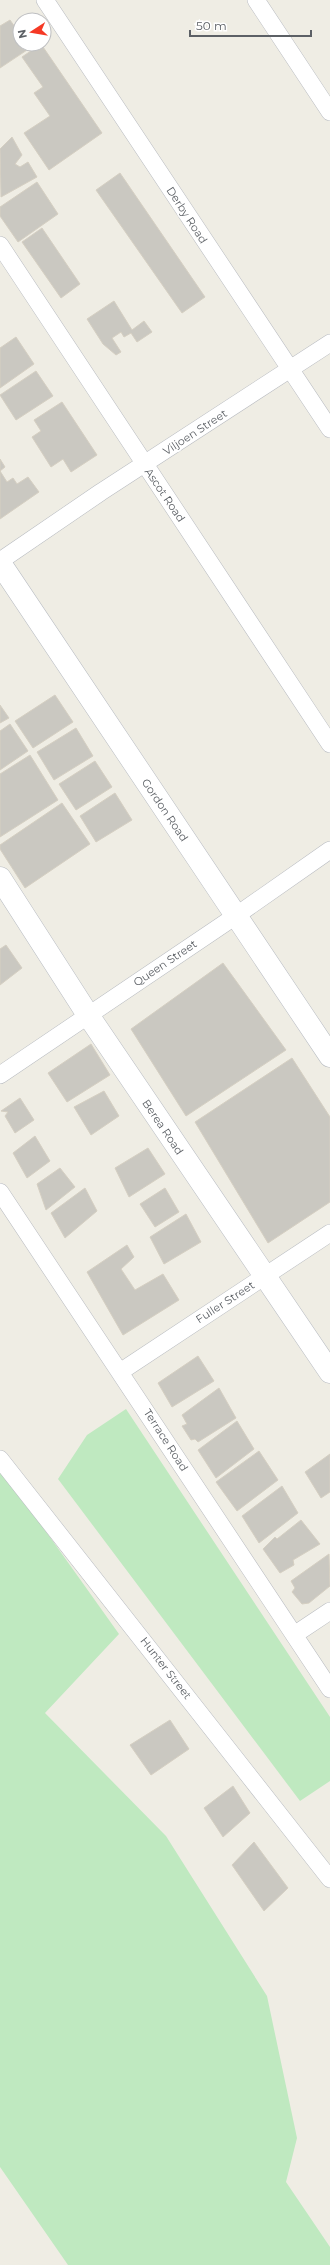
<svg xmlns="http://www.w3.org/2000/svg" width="330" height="2265" viewBox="0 0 330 2265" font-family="Montserrat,sans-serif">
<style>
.green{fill:#bfe9c0}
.building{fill:#cac8c1;stroke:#d5cfc2}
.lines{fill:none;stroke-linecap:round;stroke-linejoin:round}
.street-casing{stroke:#b9bcc1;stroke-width:18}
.secondary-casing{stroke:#b9bdc3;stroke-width:23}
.street{stroke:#fff;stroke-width:17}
.secondary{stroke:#fff;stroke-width:22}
.labels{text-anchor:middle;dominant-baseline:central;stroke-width:3.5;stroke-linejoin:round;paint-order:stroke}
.street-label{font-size:11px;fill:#5c6065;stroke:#fff}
</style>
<rect width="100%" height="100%" fill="#efede4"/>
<path class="green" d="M 126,1409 L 330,1717 L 330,1781 L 300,1801 L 58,1479 L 87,1435 Z
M 0,1467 L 119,1634 L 45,1713 L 166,1836 L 267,1996 L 297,2138 L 286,2182 L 330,2247 L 330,2265 L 68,2265 L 0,2167 Z"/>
<path class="building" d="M 10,20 L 20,34 L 20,44 L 27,44 L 30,48 L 0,68 L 0,26 Z
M 41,44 L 102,133 L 49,170 L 24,133 L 50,116 L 34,93 L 43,87 L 22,57 Z
M 12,137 L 22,155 L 15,164 L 20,167 L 28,162 L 37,177 L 1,197 L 0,149 Z
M 120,173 L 205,297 L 182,313 L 96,190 Z
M 37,182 L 58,214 L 18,242 L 0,216 L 0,207 Z
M 42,228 L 80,284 L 61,298 L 22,242 Z
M 114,301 L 132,330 L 144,321 L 152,332 L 137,342 L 131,333 L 124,337 L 121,332 L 112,338 L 121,352 L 116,355 L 103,344 L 87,319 Z
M 16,337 L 34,364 L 0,388 L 0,348 Z
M 36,371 L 53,396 L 16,420 L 0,395 Z
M 62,402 L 97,455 L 71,472 L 63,459 L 51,467 L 32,437 L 41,431 L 34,420 Z
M 0,459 L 5,467 L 0,471 L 7,482 L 13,478 L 17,484 L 28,477 L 39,492 L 0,519 Z
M 55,695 L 73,722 L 33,748 L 15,721 Z
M 0,705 L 9,718 L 0,723 Z
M 10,724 L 28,751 L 0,770 L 0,731 Z
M 76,728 L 93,756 L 54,780 L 37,752 Z
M 30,755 L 58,800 L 0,837 L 0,774 Z
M 95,761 L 112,787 L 76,810 L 59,784 Z
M 115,793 L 132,820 L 96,842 L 80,816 Z
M 62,803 L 90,844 L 25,888 L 0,849 L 0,845 Z
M 6,945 L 22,968 L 0,985 L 0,949 Z
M 223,963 L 286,1050 L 186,1116 L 131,1029 Z
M 91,1044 L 110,1075 L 67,1102 L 48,1073 Z
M 292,1058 L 330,1117 L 330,1202 L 268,1243 L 195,1122 Z
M 104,1091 L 119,1116 L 91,1135 L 74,1107 Z
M 20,1098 L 34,1120 L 15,1133 L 5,1116 L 8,1112 L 1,1111 Z
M 35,1136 L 50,1161 L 27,1178 L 13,1153 Z
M 148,1148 L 165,1174 L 129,1197 L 115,1168 Z
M 60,1168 L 75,1187 L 46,1210 L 37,1184 Z
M 85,1188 L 97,1211 L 65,1238 L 51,1213 Z
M 165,1188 L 179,1212 L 155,1227 L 140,1204 Z
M 186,1214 L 201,1242 L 164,1264 L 150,1237 Z
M 127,1245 L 134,1257 L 121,1269 L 135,1290 L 163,1274 L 179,1300 L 123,1335 L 87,1272 Z
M 198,1356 L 214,1381 L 172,1407 L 158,1383 Z
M 219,1388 L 236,1418 L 198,1442 L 195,1439 L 191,1440 L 182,1426 L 187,1424 L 182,1415 Z
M 237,1421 L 254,1449 L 216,1478 L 198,1450 Z
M 259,1451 L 278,1480 L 237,1511 L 216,1482 Z
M 330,1454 L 330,1492 L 321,1498 L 305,1472 Z
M 282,1486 L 298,1513 L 259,1543 L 242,1516 Z
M 301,1520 L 320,1544 L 293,1560 L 294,1565 L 280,1573 L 263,1549 L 275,1537 L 277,1539 Z
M 329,1554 L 330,1586 L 309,1603 L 302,1604 L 292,1592 L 295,1588 L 291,1581 Z
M 170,1720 L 189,1749 L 151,1775 L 130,1745 Z
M 233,1786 L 250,1813 L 223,1837 L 204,1808 Z
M 254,1842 L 288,1888 L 264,1911 L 232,1865 Z"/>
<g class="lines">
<g class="street-casing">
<path id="street" d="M 45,0 L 330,429
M 256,0 L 330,112
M 0,245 L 330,744
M 0,561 L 101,492 L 330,343
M 0,1075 L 237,915 L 330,850
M 0,1192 L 330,1689
M 120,1372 L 330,1233
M 0,1459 L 330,1879
M 294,1635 L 330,1611"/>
</g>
<g class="secondary-casing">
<path id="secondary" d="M 0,563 L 330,1056
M 0,878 L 88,1015 L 330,1372"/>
</g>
<use href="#street" class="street"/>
<use href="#secondary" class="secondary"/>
</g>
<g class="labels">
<g class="street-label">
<text transform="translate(187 215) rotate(57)">Derby Road</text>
<text transform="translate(195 432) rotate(-33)">Viljoen Street</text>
<text transform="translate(165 495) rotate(56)">Ascot Road</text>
<text transform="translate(165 810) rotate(56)">Gordon Road</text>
<text transform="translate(165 963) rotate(-34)">Queen Street</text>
<text transform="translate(163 1127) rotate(56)">Berea Road</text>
<text transform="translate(225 1302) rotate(-33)">Fuller Street</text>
<text transform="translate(166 1440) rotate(57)">Terrace Road</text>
<text transform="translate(166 1668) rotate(52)">Hunter Street</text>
</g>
</g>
<g transform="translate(32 32) rotate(258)"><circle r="19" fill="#ffffff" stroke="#bebfc1"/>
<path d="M0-3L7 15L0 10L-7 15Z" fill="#f53925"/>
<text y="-6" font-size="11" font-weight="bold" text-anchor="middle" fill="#5c6065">N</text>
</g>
<path d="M190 30v6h121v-6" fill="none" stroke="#5c6065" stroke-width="2"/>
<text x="196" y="30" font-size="12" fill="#5c6065" stroke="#ffffff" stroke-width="3" paint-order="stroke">50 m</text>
</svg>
